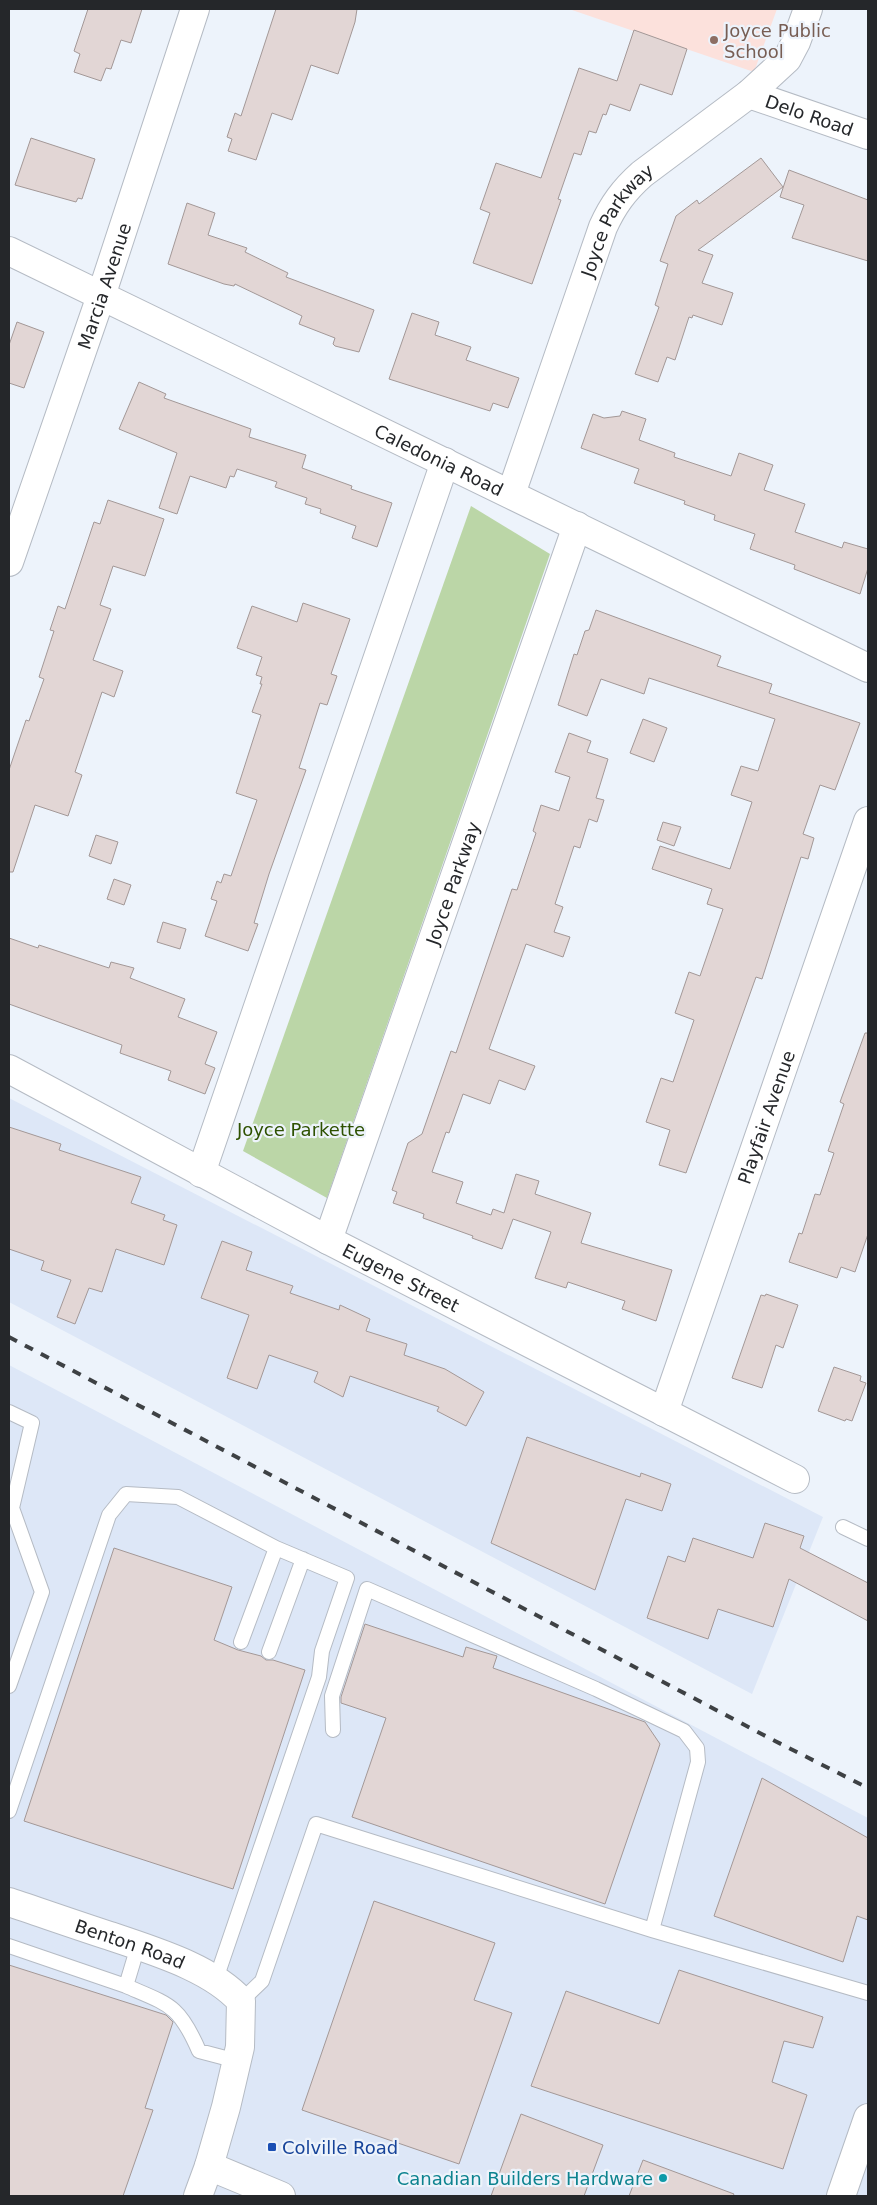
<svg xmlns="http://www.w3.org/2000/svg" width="877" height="2205" viewBox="0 0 877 2205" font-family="'DejaVu Sans',sans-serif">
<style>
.built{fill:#dde7f7}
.education{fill:#fce1dc}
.green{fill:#bbd6a7}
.building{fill:#e2d6d5;stroke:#a39897}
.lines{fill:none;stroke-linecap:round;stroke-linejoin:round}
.lane-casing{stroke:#b5bbc4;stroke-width:16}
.street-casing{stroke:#b5bbc4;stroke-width:30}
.secondary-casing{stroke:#b5bbc4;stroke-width:30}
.lane{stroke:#fff;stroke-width:14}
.street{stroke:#fff;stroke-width:28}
.secondary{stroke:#fff;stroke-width:28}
.rail{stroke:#3e4144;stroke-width:4;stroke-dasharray:9 9;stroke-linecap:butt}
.education-dot{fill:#8d6e63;stroke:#edf3fb;stroke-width:2}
.transit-dot{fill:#1a4fb4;stroke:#edf3fb;stroke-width:2}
.culture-dot{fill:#0f9aa8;stroke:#edf3fb;stroke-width:2}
.labels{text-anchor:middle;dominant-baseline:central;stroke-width:4.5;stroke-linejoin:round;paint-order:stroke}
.education-label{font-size:18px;fill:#785e54;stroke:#edf3fb;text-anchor:start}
.street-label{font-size:18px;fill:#25272a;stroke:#edf3fb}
.park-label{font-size:18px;fill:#2e5101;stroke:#edf3fb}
.transit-label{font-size:18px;fill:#164399;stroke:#edf3fb;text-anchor:start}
.culture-label{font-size:18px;fill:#0d838f;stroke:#edf3fb;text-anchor:end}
</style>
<rect width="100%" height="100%" fill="#edf3fb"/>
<path class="built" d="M 9,1098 L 823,1517 L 752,1694 L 9,1302 Z
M 9,1365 L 868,1818 L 868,2196 L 9,2196 Z"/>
<path class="education" d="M 569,9 L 777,9 L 754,72 Z"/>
<path class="green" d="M 471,506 L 550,554 L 327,1198 L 243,1151 Z"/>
<path class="building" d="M 88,9 L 142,9 L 131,43 L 121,40 L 111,69 L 106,68 L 101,81 L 74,72 L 80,54 L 74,51 Z
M 276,9 L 357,9 L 355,22 L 338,74 L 311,65 L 292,120 L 272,113 L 256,160 L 228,151 L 232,139 L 227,137 L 235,113 L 241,116 Z
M 634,30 L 687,49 L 672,95 L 640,84 L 630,111 L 610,104 L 606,115 L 603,114 L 596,133 L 589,131 L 581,155 L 574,153 L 558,199 L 561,200 L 532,284 L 473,263 L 490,213 L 480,209 L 496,163 L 541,178 L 579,68 L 617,81 Z
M 31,138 L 95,159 L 82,199 L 78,198 L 76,202 L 15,185 Z
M 761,158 L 783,187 L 698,250 L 713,255 L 702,283 L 733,293 L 722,325 L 693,315 L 692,318 L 689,317 L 675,360 L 667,357 L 658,382 L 635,374 L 659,307 L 655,305 L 668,264 L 660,261 L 676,216 L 697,200 L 699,204 Z
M 789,170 L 868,200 L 868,261 L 792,238 L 804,205 L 780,197 Z
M 187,203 L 215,213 L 208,235 L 247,248 L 245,252 L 288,273 L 286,277 L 374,310 L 359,352 L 335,346 L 333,344 L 335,338 L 299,324 L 302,316 L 235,284 L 234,286 L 224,284 L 168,264 Z
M 412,313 L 439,322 L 435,335 L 471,347 L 466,360 L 519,378 L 508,408 L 493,403 L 490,411 L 389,379 Z
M 17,322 L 44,332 L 24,388 L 9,383 L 9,345 Z
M 139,382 L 166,394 L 164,398 L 251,429 L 249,437 L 306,455 L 302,468 L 352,486 L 351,489 L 392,503 L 377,547 L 352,538 L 356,526 L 320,513 L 321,509 L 305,504 L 307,498 L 275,487 L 277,482 L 237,469 L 234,477 L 230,476 L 226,488 L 190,476 L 177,514 L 159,508 L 177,453 L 119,429 Z
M 622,411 L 646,419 L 639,440 L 675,453 L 674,457 L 731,476 L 739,453 L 773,465 L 764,490 L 805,504 L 795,532 L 842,548 L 844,542 L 868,549 L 868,568 L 860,594 L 794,569 L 795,565 L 750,549 L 755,534 L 714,520 L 715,515 L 684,504 L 685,501 L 634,483 L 639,469 L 581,448 L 593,414 L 604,418 L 620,416 Z
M 108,500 L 164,519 L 145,576 L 113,566 L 100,605 L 111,609 L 93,660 L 123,671 L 114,697 L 102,692 L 75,772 L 82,775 L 68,816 L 35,805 L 13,872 L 9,872 L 9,770 L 26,720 L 29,721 L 44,679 L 39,677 L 54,631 L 50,630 L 58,606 L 65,609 L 94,522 L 100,524 Z
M 303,603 L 350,619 L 331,674 L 337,676 L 327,705 L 320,703 L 299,768 L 306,770 L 269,874 L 254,923 L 258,924 L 248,951 L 205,936 L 217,901 L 211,899 L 217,881 L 221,883 L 224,874 L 231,876 L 257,800 L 236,793 L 261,715 L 252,712 L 262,684 L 260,684 L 262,677 L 256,675 L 262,657 L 237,648 L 252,606 L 297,622 Z
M 596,610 L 721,656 L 717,666 L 772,684 L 769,693 L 860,723 L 835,790 L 820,785 L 803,834 L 814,838 L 808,859 L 801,857 L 762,979 L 756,977 L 686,1173 L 659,1165 L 670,1130 L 646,1122 L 661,1078 L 673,1082 L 694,1020 L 675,1013 L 689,972 L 700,976 L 723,909 L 707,904 L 712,889 L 652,869 L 660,846 L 730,869 L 752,802 L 731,795 L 741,766 L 758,771 L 775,719 L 649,678 L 644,694 L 601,679 L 587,716 L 558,705 L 574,654 L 577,655 L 585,631 L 589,630 Z
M 643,719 L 667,728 L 654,762 L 630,753 Z
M 569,733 L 591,741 L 587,752 L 608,759 L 596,798 L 604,800 L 597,822 L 589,819 L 580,848 L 574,846 L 555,904 L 563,907 L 554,932 L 570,937 L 563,957 L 526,944 L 489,1049 L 535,1066 L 525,1090 L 499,1080 L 490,1104 L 463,1094 L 449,1133 L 446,1132 L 432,1172 L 463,1182 L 456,1203 L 491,1215 L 493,1209 L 504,1213 L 516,1174 L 539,1181 L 535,1194 L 591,1213 L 581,1243 L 672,1270 L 656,1321 L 622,1309 L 625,1301 L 568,1282 L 566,1288 L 535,1278 L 551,1232 L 513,1219 L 502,1249 L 472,1238 L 473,1236 L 423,1218 L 424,1214 L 393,1203 L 397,1192 L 392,1190 L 408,1143 L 422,1134 L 451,1051 L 456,1053 L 512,889 L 517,890 L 536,833 L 533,831 L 541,805 L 559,811 L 570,777 L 555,772 Z
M 663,822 L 681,827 L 674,846 L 657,840 Z
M 96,835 L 118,842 L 111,864 L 89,856 Z
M 114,879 L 131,885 L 124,905 L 107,899 Z
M 163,922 L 186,929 L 180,949 L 157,942 Z
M 9,938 L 38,948 L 39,945 L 109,968 L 111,962 L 134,968 L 130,978 L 185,999 L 178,1017 L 217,1032 L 205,1064 L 215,1068 L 205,1094 L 168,1080 L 171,1071 L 120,1053 L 122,1045 L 9,1004 Z
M 865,1033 L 868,1033 L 868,1234 L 855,1272 L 841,1267 L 837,1278 L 789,1262 L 799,1233 L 802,1234 L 815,1194 L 820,1195 L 834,1153 L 828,1151 L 844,1104 L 840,1102 Z
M 9,1127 L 61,1144 L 59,1150 L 141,1177 L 131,1203 L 165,1215 L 163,1220 L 177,1225 L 164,1265 L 116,1249 L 102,1292 L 89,1288 L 75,1324 L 57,1317 L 71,1280 L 41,1270 L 44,1261 L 9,1249 Z
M 222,1241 L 252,1252 L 246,1270 L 293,1286 L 290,1293 L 339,1310 L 340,1305 L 370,1319 L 366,1331 L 407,1344 L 404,1355 L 445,1369 L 484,1392 L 466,1426 L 437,1411 L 439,1407 L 350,1376 L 343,1397 L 314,1382 L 318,1372 L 269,1355 L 257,1389 L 227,1378 L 249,1315 L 201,1298 Z
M 766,1294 L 798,1305 L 783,1348 L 776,1345 L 762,1388 L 732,1378 L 761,1295 L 765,1296 Z
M 834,1367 L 861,1376 L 860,1381 L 866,1383 L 852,1421 L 846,1419 L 845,1421 L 818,1411 Z
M 527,1437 L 640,1477 L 641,1473 L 671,1484 L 662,1511 L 626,1499 L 595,1590 L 491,1543 Z
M 765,1523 L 804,1536 L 800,1548 L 868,1583 L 868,1621 L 789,1579 L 773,1627 L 718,1609 L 708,1639 L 647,1618 L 668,1556 L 685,1562 L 693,1538 L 753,1558 Z
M 114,1548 L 232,1587 L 214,1640 L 238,1650 L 261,1656 L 266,1660 L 273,1660 L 305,1670 L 233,1889 L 24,1821 Z
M 365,1624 L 463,1657 L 466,1647 L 497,1656 L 493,1668 L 645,1722 L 660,1744 L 605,1904 L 352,1817 L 386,1718 L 341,1703 L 341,1697 Z
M 762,1778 L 868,1838 L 868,1920 L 857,1916 L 843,1962 L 714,1916 Z
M 374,1901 L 495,1943 L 474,2000 L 512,2013 L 459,2164 L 302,2110 Z
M 9,1965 L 166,2015 L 173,2022 L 145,2108 L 153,2110 L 123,2196 L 9,2196 Z
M 679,1970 L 823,2017 L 813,2048 L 784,2041 L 772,2082 L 807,2095 L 783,2169 L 531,2086 L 566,1991 L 659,2024 Z
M 521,2114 L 603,2145 L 584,2196 L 491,2196 Z
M 643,2160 L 734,2194 L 733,2196 L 629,2196 Z"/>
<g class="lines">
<g class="lane-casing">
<path id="lane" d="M 9,1412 L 32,1423 L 12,1508
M 9,1507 L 12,1508 L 42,1592 L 9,1686
M 843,1527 L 868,1539
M 241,1642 L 276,1548
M 269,1652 L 303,1559
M 333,1730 L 332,1696 L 367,1589 L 596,1689 L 684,1731 L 697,1748 L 698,1762 L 652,1930
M 9,1811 L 109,1515 L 126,1494 L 178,1497 L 276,1548 L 347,1578 L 322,1651 L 319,1677 L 216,1979
M 9,1946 L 126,1986 L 138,1946
M 126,1986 C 170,2005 179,2005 199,2051 L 237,2061
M 241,2001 L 262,1981 L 316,1824 L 652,1930 L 868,1993"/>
</g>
<g class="street-casing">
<g id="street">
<path id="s1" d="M 749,94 L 868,135"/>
<path id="s2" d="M 511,494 L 603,227 C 613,205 624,190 642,174 L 749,94 L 787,59 L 796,42 L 808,9"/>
<path id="s3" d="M 9,562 L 101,296 L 195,9"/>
<path id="s4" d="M 9,1069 L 328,1240 L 795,1479"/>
<path d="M 201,1173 L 445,462"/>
<path id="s5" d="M 328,1240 L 577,526"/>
<path id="s6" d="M 664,1412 L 868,821"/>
<path d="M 198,2196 L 209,2166"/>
<path d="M 841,2196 L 868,2118"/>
</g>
</g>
<g class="secondary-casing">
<g id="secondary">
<path id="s7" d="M 9,251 L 868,668"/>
<path id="s8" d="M 9,1902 C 42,1913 76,1925 110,1936 C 153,1951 210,1967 241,2001 L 240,2047 L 226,2107 L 209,2166 L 281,2196"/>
</g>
</g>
<use href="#lane" class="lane"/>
<use href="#street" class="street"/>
<use href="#secondary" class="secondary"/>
<path class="rail" d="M 9,1337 L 775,1741 L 868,1788"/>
</g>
<circle class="education-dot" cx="714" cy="40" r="5"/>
<rect class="transit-dot" x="267" y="2142" width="10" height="10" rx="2.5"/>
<circle class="culture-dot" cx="663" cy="2178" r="5"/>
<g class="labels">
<g class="education-label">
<text x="724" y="30">Joyce Public<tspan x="724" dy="21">School</tspan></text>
</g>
<g class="street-label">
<text stroke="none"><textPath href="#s1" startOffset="64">Delo Road</textPath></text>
<text stroke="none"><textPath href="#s2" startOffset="295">Joyce Parkway</textPath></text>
<text stroke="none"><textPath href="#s3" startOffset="292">Marcia Avenue</textPath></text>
<text stroke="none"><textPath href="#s7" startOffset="478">Caledonia Road</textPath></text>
<text stroke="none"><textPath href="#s5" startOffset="378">Joyce Parkway</textPath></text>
<text stroke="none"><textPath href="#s6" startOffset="312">Playfair Avenue</textPath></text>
<text stroke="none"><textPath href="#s4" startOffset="444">Eugene Street</textPath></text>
<text stroke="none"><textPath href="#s8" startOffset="128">Benton Road</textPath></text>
</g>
<g class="park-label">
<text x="301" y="1129">Joyce Parkette</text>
</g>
<g class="transit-label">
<text x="282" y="2147">Colville Road</text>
</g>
<g class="culture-label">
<text x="653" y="2178">Canadian Builders Hardware</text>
</g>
</g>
<rect width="877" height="2205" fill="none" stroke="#25272a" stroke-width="20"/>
</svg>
